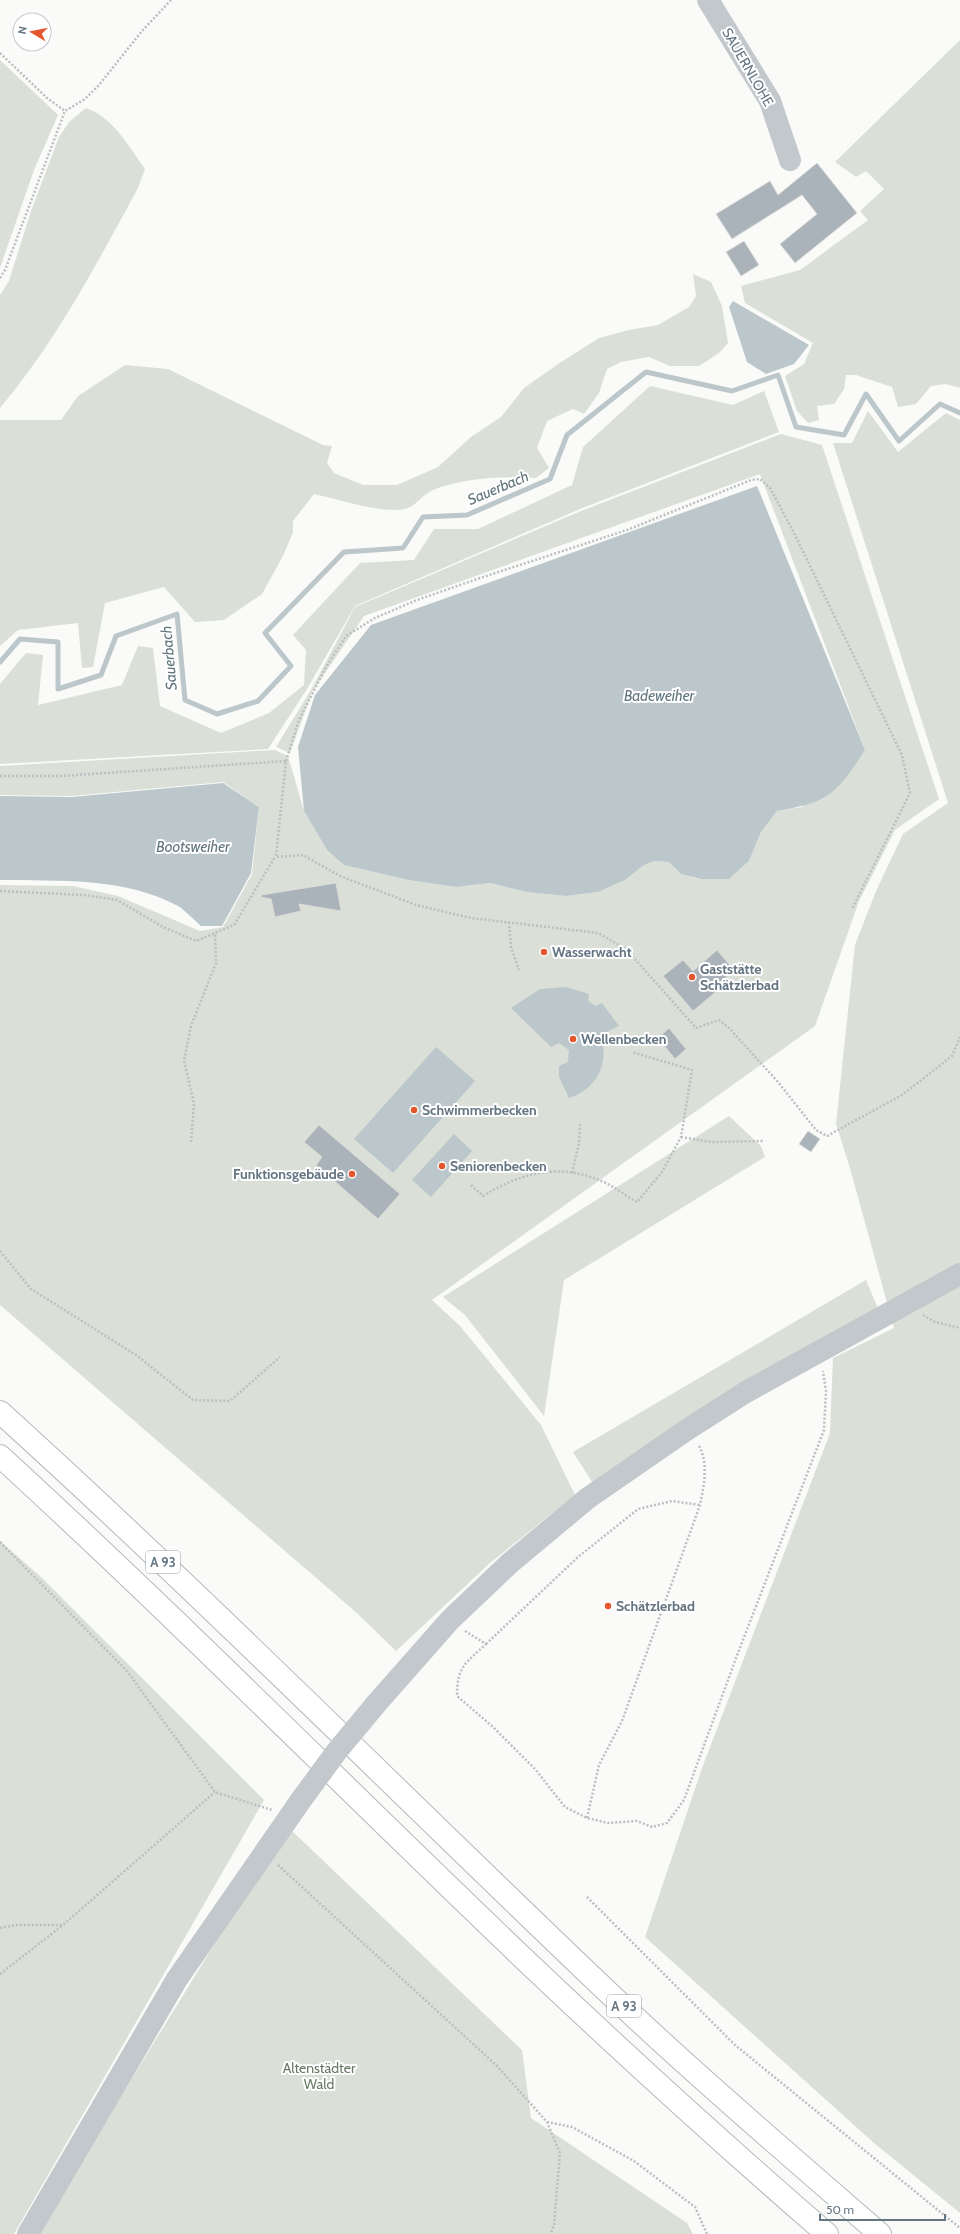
<svg xmlns="http://www.w3.org/2000/svg" width="960" height="2234" viewBox="0 0 960 2234" font-family="Cabin,sans-serif">
<style>
.green{fill:#dadfd7}
.water{fill:#bbc7cb}
.lines{fill:none;stroke-linecap:round;stroke-linejoin:round}
.stream{stroke:#bbc7cb;stroke-width:5}
.building{fill:#aab3b9;stroke:#dcdcda}
.highway-casing{stroke:#b4b9bd;stroke-width:24}
.path{stroke:#bbbfc2;stroke-width:2.5;stroke-dasharray:2 2;stroke-linecap:butt}
.minor{stroke:#c3c8cc;stroke-width:22}
.highway{stroke:#fff;stroke-width:22}
.minor-bridge{stroke:#c3c8cc;stroke-width:22}
.poi-dot{fill:#e4572e;stroke:#fff;stroke-width:1.5}
.labels{text-anchor:middle;dominant-baseline:central;stroke-width:4;stroke-linejoin:round;paint-order:stroke}
.shield{fill:#fff;stroke:#939fa8;stroke-width:1}
.shield-label{font-size:13px;font-weight:bold;fill:#657683}
.street-label{font-size:14px;fill:#657683;stroke:#fff}
.poi-label{font-size:14px;font-weight:bold;fill:#657683;stroke:#fff;text-anchor:start}
.park-label{font-size:14px;fill:#687a64;stroke:#fff}
.water-label{font-size:15px;font-style:italic;fill:#60757c;stroke:#fff}
</style>
<rect width="100%" height="100%" fill="#fafaf8"/>
<path class="green" d="M 960,40 L 960,388 L 946,384 L 931,386 L 916,404 L 898,407 L 892,387 L 856,375 L 846,375 L 844,389 L 834,404 L 817,406 L 819,420 L 808,423 L 797,411 L 785,376 L 804,364 L 813,343 L 745,303 L 741,286 L 800,270 L 868,220 L 860,211 L 884,189 L 866,171 L 856,177 L 835,162 Z
M 0,60 L 58,115 L 34,170 L 0,268 Z
M 86,108 C 114,118 129,147 145,169 L 138,188 C 96,265 57,340 0,408 L 0,295 L 9,281 L 31,211 L 59,137 L 69,122 Z
M 693,274 L 711,282 L 722,306 L 728,343 L 719,353 L 699,366 L 670,366 L 649,357 L 621,362 L 607,369 L 599,393 L 584,414 L 573,409 L 547,421 L 537,448 L 549,468 L 536,478 C 504,476 463,478 433,490 C 423,494 415,507 405,509 C 382,514 338,499 314,494 L 293,521 L 293,532 L 283,556 L 262,594 L 224,620 L 195,622 L 164,587 L 105,603 L 93,667 L 82,668 L 78,623 L 18,630 L 0,646 L 0,420 L 61,420 L 78,396 L 125,365 L 168,369 L 323,445 L 332,446 L 327,463 L 334,473 L 363,485 L 397,485 L 438,467 L 471,437 L 501,417 L 524,388 L 561,362 L 599,338 L 629,330 L 658,325 L 689,307 L 696,296 Z
M 650,386 L 733,405 L 764,391 L 779,432 L 580,509 L 355,606 L 307,689 L 268,749 L 0,764 L 0,684 L 26,653 L 43,655 L 38,705 L 122,685 L 138,646 L 153,648 L 160,706 L 221,733 L 269,713 L 304,685 L 306,650 L 293,635 L 360,563 L 414,560 L 434,529 L 478,529 L 572,485 L 583,447 Z
M 868,411 L 898,452 L 946,413 L 960,420 L 960,2213 L 874,2143 L 645,1937 L 702,1768 L 830,1433 L 833,1358 L 894,1328 L 850,1168 L 836,1124 L 855,945 L 876,891 L 903,834 L 948,803 L 833,443 L 852,443 Z
M 781,434 L 822,445 L 939,799 L 895,830 L 859,901 L 815,1026 L 432,1300 L 460,1326 L 541,1425 L 575,1495 L 490,1563 L 396,1651 L 358,1614 L 0,1305 L 0,885 L 73,886 L 118,896 L 200,931 L 223,927 L 252,874 L 259,807 L 223,782 L 72,796 L 0,795 L 0,766 L 275,750 L 288,756 L 304,811 L 327,850 L 344,865 L 408,880 L 456,887 L 490,883 L 526,892 L 566,896 L 598,892 L 625,880 L 644,865 L 654,861 L 669,862 L 681,874 L 700,879 L 729,879 L 749,861 L 761,832 L 777,811 L 802,807 L 865,750 L 760,474 L 364,616 L 312,692 L 290,753 L 276,747 L 311,690 L 355,607 L 581,511 Z
M 729,1116 L 761,1146 L 765,1157 L 564,1280 L 544,1416 L 465,1315 L 443,1297 Z
M 866,1280 L 879,1311 L 594,1485 L 573,1452 Z
M 0,1541 L 41,1577 L 264,1800 L 14,2234 L 0,2234 Z
M 291,1830 L 522,2050 L 531,2118 L 687,2223 L 693,2234 L 36,2234 L 251,1885 Z"/>
<path class="water" d="M 733,301 L 809,345 L 794,364 L 766,374 L 747,362 L 729,307 Z
M 757,486 L 865,750 C 836,794 830,802 777,811 L 761,832 L 749,861 L 729,879 L 701,879 L 681,874 L 669,862 L 654,861 L 644,865 L 625,880 L 598,892 L 566,896 L 526,892 L 490,883 L 456,887 L 408,880 L 344,865 L 327,850 L 304,811 L 298,747 L 315,695 L 371,625 Z
M 223,783 L 259,807 L 251,873 L 222,926 L 201,926 C 194,920 186,911 178,906 C 124,877 59,881 0,880 L 0,796 L 72,797 Z
M 566,987 L 589,994 L 588,1001 L 596,1006 L 602,1003 L 619,1026 L 601,1035 C 609,1063 598,1089 569,1098 L 559,1077 L 559,1066 L 568,1062 L 569,1050 L 559,1043 L 551,1047 L 511,1008 L 540,989 Z
M 436,1047 L 475,1081 L 393,1173 L 354,1139 Z
M 454,1134 L 472,1151 L 431,1197 L 412,1180 Z"/>
<g class="lines">
<path class="stream" d="M 0,662 L 20,639 L 58,642 L 58,689 L 101,675 L 116,636 L 177,614 L 185,700 L 217,714 L 258,701 L 291,666 L 265,633 L 344,552 L 403,548 L 423,517 L 467,515 L 550,479 L 567,435 L 646,372 L 732,391 L 778,375 L 796,427 L 844,435 L 866,394 L 899,441 L 940,404 L 960,413"/>
</g>
<path class="building" d="M 817,163 L 857,213 L 795,263 L 780,244 L 817,214 L 802,195 L 732,239 L 716,214 L 770,181 L 778,195 Z
M 744,241 L 759,265 L 741,276 L 726,252 Z
M 336,883 L 341,911 L 299,904 L 301,911 L 275,917 L 271,899 L 261,897 L 261,895 Z
M 717,950 L 734,970 L 715,987 L 718,990 L 693,1011 L 663,976 L 683,960 L 693,971 Z
M 669,1028 L 686,1049 L 675,1059 L 658,1038 Z
M 319,1125 L 400,1194 L 378,1219 L 316,1165 L 322,1157 L 304,1142 Z
M 808,1131 L 820,1139 L 811,1152 L 799,1144 Z"/>
<g class="lines">
<g class="highway-casing">
<path id="highway" d="M 0,1412 C 202,1595 394,1788 591,1976 C 684,2065 782,2149 880,2234
M 0,1456 C 178,1619 348,1791 523,1958 C 622,2052 723,2144 827,2234"/>
</g>
<path class="path" d="M 0,53 L 47,98 L 65,111
M 0,278 L 5,270 L 65,111 L 85,99 L 99,85 L 142,31 L 171,0
M 286,761 L 299,720 L 326,667 L 346,636 L 375,618 L 417,600 L 480,578 L 627,530 L 751,480 L 760,479 L 770,488 L 793,531 L 902,755 L 910,793 L 852,909
M 0,776 L 61,776 L 286,761 L 276,857 L 303,855 L 340,876 L 416,905 L 471,918 L 598,933 L 626,949 L 696,1028 L 719,1020 L 729,1028 L 778,1082 L 816,1130 L 827,1136 L 902,1095 L 952,1056 L 960,1037
M 0,891 L 84,895 L 117,900 L 163,927 L 196,941 L 234,925 L 275,857
M 509,922 L 511,947 L 519,970
M 681,1137 L 711,1142 L 763,1141
M 191,1142 L 194,1103 L 184,1061 L 191,1026 L 216,963 L 215,933
M 572,1173 L 579,1143 L 580,1124
M 471,1185 L 483,1196 C 524,1171 563,1162 608,1184 C 618,1189 627,1197 637,1202 L 662,1172 L 681,1137 L 692,1070 L 632,1052
M 0,1251 L 31,1289 L 136,1355 L 193,1400 L 230,1401 L 280,1357
M 923,1315 L 935,1322 L 960,1328
M 0,1542 L 127,1671 L 215,1792 L 272,1810
M 465,1631 L 486,1644 C 466,1663 457,1666 457,1696 L 493,1727 L 535,1769 L 565,1807 L 587,1818 L 608,1823 L 637,1821 L 652,1827 L 667,1823 L 684,1800 L 736,1658 L 824,1430 L 826,1391 L 823,1371
M 486,1644 L 578,1557 L 638,1509 L 672,1501 L 700,1505
M 587,1818 L 599,1765 L 622,1721 L 700,1505 C 704,1486 709,1462 698,1444
M 278,1865 L 496,2065 L 547,2122 L 560,2153 L 554,2225 L 551,2234
M 587,1897 L 735,2045 L 960,2228
M 0,1928 L 16,1925 L 63,1925 L 215,1792
M 0,1974 L 63,1925
M 547,2122 L 572,2127 L 634,2161 L 695,2207 L 707,2234"/>
<path class="minor" d="M 708,0 L 770,101 L 790,160
M 376,1704 L 450,1620 L 510,1563 L 588,1498 L 688,1429 L 746,1392 L 960,1274
M 28,2234 L 177,1979 L 301,1800"/>
<use href="#highway" class="highway"/>
<path class="minor-bridge" d="M 301,1800 L 337,1751 L 376,1704"/>
</g>
<g class="poi-dot">
<circle cx="544" cy="952" r="4"/>
<circle cx="692" cy="977" r="4"/>
<circle cx="573" cy="1039" r="4"/>
<circle cx="414" cy="1110" r="4"/>
<circle cx="442" cy="1166" r="4"/>
<circle cx="352" cy="1174" r="4"/>
<circle cx="608" cy="1606" r="4"/>
</g>
<g class="labels">
<g class="shield">
<rect x="146" y="1551" width="34" height="22" rx="3"/>
<rect x="607" y="1995" width="34" height="22" rx="3"/>
</g>
<g class="shield-label">
<text x="163" y="1562">A 93</text>
<text x="624" y="2006">A 93</text>
</g>
<g class="street-label">
<text transform="translate(748 67) rotate(60)">SAUERNLOHE</text>
</g>
<g class="poi-label">
<text x="552" y="952">Wasserwacht</text>
<text x="700" y="969">Gaststätte<tspan x="700" dy="16">Schätzlerbad</tspan></text>
<text x="581" y="1039">Wellenbecken</text>
<text x="422" y="1110">Schwimmerbecken</text>
<text x="450" y="1166">Seniorenbecken</text>
<text x="344" y="1174" text-anchor="end">Funktionsgebäude</text>
<text x="616" y="1606">Schätzlerbad</text>
</g>
<g class="park-label">
<text x="319" y="2068">Altenstädter<tspan x="319" dy="16">Wald</tspan></text>
</g>
<g class="water-label">
<text transform="translate(498 488) rotate(-23)">Sauerbach</text>
<text transform="translate(169 658) rotate(-95)">Sauerbach</text>
<text x="659" y="696">Badeweiher</text>
<text x="193" y="847">Bootsweiher</text>
</g>
</g>
<g transform="translate(32 32) rotate(280)"><circle r="19" fill="#ffffff" stroke="#c1c8cd"/>
<path d="M0-3L7 15L0 10L-7 15Z" fill="#e4572e"/>
<text y="-6" font-size="11" font-weight="bold" text-anchor="middle" fill="#657683">N</text>
</g>
<path d="M820 2214v6h125v-6" fill="none" stroke="#657683" stroke-width="2"/>
<text x="826" y="2214" font-size="12" fill="#657683" stroke="#ffffff" stroke-width="3" paint-order="stroke">50 m</text>
</svg>
